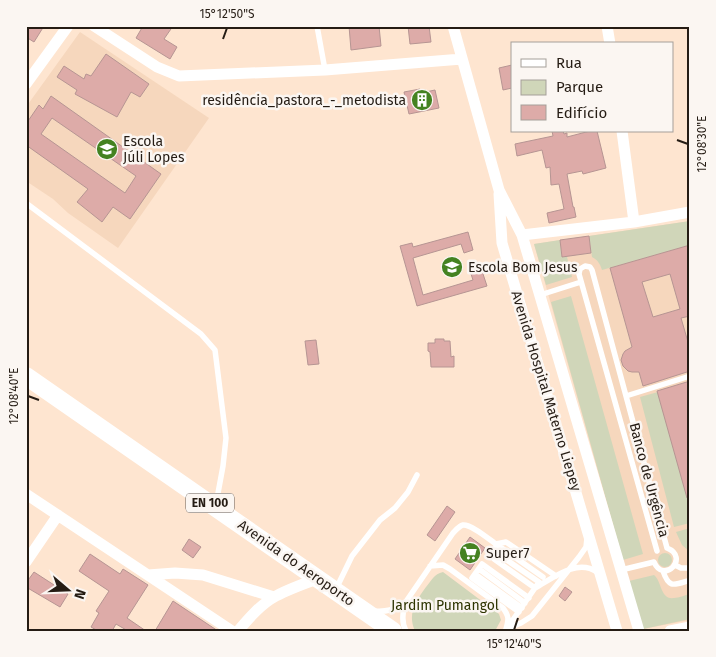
<svg xmlns="http://www.w3.org/2000/svg" width="716" height="657" viewBox="0 0 716 657" font-family="'Fira Sans',sans-serif">
<style>
.built{fill:#f6d7bd}
.green{fill:#d0d6b9}
.building{fill:#ddaba8;stroke:#b69593;fill-rule:evenodd}
.lines{fill:none;stroke-linecap:round;stroke-linejoin:round}
.lane{stroke:#fff;stroke-width:5.5}
.street{stroke:#fff;stroke-width:11}
.primary{stroke:#fff;stroke-width:18}
.ticks{fill:none;stroke:#251c14;stroke-width:2}
.labels{text-anchor:middle;dominant-baseline:central;stroke-width:5;stroke-linejoin:round;paint-order:stroke}
.shield{fill:#fbf6f2;stroke:#655d57;stroke-width:1}
.shield-label{font-size:12px;font-weight:bold;fill:#251c14}
.poi-label{font-size:14px;fill:#251c14;stroke:#fbf6f2;text-anchor:start}
.street-label{font-size:14px;fill:#251c14;stroke:#fbf6f2}
.park-label{font-size:14px;fill:#2d3400;stroke:#fbf6f2}
.neatline{fill:none;stroke:#251c14;stroke-width:2}
.ticks-label{font-size:12px;text-anchor:middle;fill:#251c14}
</style>
<rect width="100%" height="100%" fill="#fee5d0"/>
<path class="built" d="M 80,32 L 209,118 L 118,248 L 68,213 L 53,199 L 26,181 L 26,107 Z
M 690,221 L 690,620 L 643,629 L 623,560 L 534,244 Z"/>
<path class="green" d="M 690,221 L 690,245 L 602,270 C 600,264 598,260 592,257 L 589,236 Z
M 560,240 L 562,257 L 567,257 L 572,277 L 546,285 L 534,244 Z
M 571,296 L 643,554 L 623,560 L 551,302 Z
M 658,392 L 690,506 L 690,523 L 674,527 L 640,397 Z
M 690,528 L 690,552 L 682,545 L 676,532 Z
M658 560a7 7 0 1 1 14 0a7 7 0 1 1-14 0Z
M 443,572 L 499,614 L 501,620 L 495,631 L 415,631 C 407,614 416,601 426,587 C 431,581 434,574 443,572 Z
M 654,575 C 662,581 660,600 674,598 C 679,598 685,595 690,594 L 690,619 L 643,629 L 629,581 Z"/>
<path class="building" d="M 26,26 L 44,26 L 34,42 L 26,37 Z
M 143,26 L 173,26 L 164,39 L 177,47 L 170,59 L 136,38 Z
M 349,26 L 379,26 L 381,46 L 351,50 Z
M 408,26 L 429,26 L 431,42 L 410,44 Z
M 106,54 L 149,84 L 140,97 L 131,92 L 117,117 L 75,94 L 77,90 L 57,77 L 64,66 L 84,79 L 86,74 L 91,76 Z
M 512,65 L 512,88 L 503,90 L 499,68 Z
M 420,89 L 421,93 L 435,90 L 439,108 L 409,114 L 404,92 Z
M 51,96 L 161,174 L 130,219 L 113,207 L 102,222 L 77,202 L 88,189 L 26,145 L 26,124 L 39,105 L 43,109 ZM 52,118 L 136,176 L 125,193 L 41,134 Z
M 552,131 L 563,131 L 564,134 L 567,133 L 567,137 L 590,131 L 597,131 L 606,168 L 583,174 L 582,171 L 567,174 L 573,207 L 574,207 L 576,217 L 549,223 L 547,213 L 564,209 L 559,184 L 551,185 L 550,167 L 546,168 L 542,150 L 517,156 L 515,144 L 553,136 Z
M 468,232 L 473,250 L 464,253 L 461,244 L 413,258 L 423,295 L 473,280 L 469,268 L 480,265 L 487,286 L 417,306 L 400,246 L 412,243 L 413,247 Z
M 589,236 L 591,253 L 562,257 L 560,240 Z
M 690,245 L 690,316 L 681,318 L 690,349 L 690,371 L 643,386 L 639,372 L 632,372 L 628,371 L 623,366 L 621,360 L 623,354 L 625,351 L 632,347 L 610,268 ZM 670,274 L 680,309 L 653,317 L 642,282 Z
M 435,339 L 444,339 L 444,341 L 450,341 L 451,357 L 454,356 L 454,367 L 431,367 L 430,352 L 428,351 L 428,343 L 435,343 Z
M 316,340 L 319,364 L 308,365 L 305,341 Z
M 690,381 L 690,497 L 687,498 L 657,391 Z
M 447,506 L 455,512 L 435,541 L 427,535 Z
M 470,537 L 485,548 L 470,570 L 455,559 Z
M 189,539 L 201,547 L 193,558 L 182,550 Z
M 90,554 L 120,574 L 123,569 L 148,585 L 127,618 L 146,631 L 128,631 L 116,624 L 112,631 L 98,631 L 91,627 L 99,613 L 96,611 L 109,591 L 79,571 Z
M 34,572 L 68,594 L 60,607 L 26,587 L 26,583 Z
M 565,587 L 572,592 L 565,601 L 559,596 Z
M 173,601 L 218,631 L 155,631 Z"/>
<g class="lines">
<path class="lane" d="M 317,26 L 325,70
M 26,203 L 201,334 L 215,350 L 226,438 L 223,466 L 216,504
M 540,295 L 581,282
M 626,396 L 592,270 L 590,267 L 585,266 L 580,269 L 579,274 L 657,551
M 495,552 L 539,582
M 675,565 L 681,568 L 690,568
M 430,566 L 443,565 L 450,569 L 503,608 C 509,616 509,619 506,629
M 479,569 L 525,603
M 621,570 L 654,562 C 664,585 690,557 667,548 L 626,396 L 690,376
M 663,571 C 669,589 674,585 690,580
M 475,574 L 522,608
M 472,578 L 482,564 L 529,598
M 472,578 L 519,612
M 535,588 L 494,559 L 496,544 L 543,577
M 535,588 C 553,578 577,558 597,572
M 336,589 L 352,556 L 380,520 L 395,508 L 408,492 L 417,475
M 405,603 C 403,612 401,622 406,631
M 374,611 C 387,612 393,610 405,603 L 453,533 C 456,530 459,526 463,525 C 471,524 490,540 496,544 L 506,542 L 556,576
M 508,627 L 537,585
M 506,629 L 521,623 L 532,616 L 579,557 L 586,547 L 587,538"/>
<path class="street" d="M 94,26 L 157,67 L 179,76 L 325,70 L 462,59
M 453,26 L 499,190 L 522,235 L 639,631
M 607,26 L 610,44
M 26,84 L 68,26
M 499,194 L 502,243 L 617,631
M 634,222 L 690,212
M 522,235 L 634,222 L 622,131
M 26,494 L 232,631
M 26,562 L 58,515
M 148,575 L 175,573 L 203,575 L 274,597
M 238,631 C 249,618 261,604 276,596 C 289,589 303,584 317,579
M 670,631 L 690,627"/>
<path class="primary" d="M 26,376 L 393,631"/>
</g>
<path class="ticks" d="M 223,39 L 227,28M 677,140 L 688,144M 28,396 L 39,400M 514,630 L 518,618"/>
<defs>
<g id="building-disc" transform="scale(1.125)"><circle r="9.5" fill="#448221" stroke="#fbf6f2"/><path d="M-4-6H4V6H1V3H-1V6H-4ZM-2.5-4.3h1.7v1.8h-1.7ZM.8-4.3h1.7v1.8H.8ZM-2.5-1h1.7V.8h-1.7ZM.8-1h1.7V.8H.8Z" fill="#fff"/></g>
<g id="school-disc" transform="scale(1.125)"><circle r="9.5" fill="#448221" stroke="#fbf6f2"/><path d="M0-5L7-2L0 1L-7-2ZM-4 1L0 2.5L4 1V4Q0 6-4 4Z" fill="#fff"/></g>
<g id="supermarket-disc" transform="scale(1.125)"><circle r="9.5" fill="#448221" stroke="#fbf6f2"/><path d="M-6-5.5h2.5l.6 2H6L4.5 2H-2.5L-4.4-4H-6ZM-1.5 3.2a1.3 1.3 0 1 0 .1 0ZM3 3.2a1.3 1.3 0 1 0 .1 0Z" fill="#fff"/></g>
</defs>
<g fill-rule="evenodd">
<use href="#building-disc" x="422" y="100"/>
<use href="#school-disc" x="107" y="149"/>
<use href="#school-disc" x="452" y="267"/>
<use href="#supermarket-disc" x="470" y="553"/>
</g>
<g class="labels">
<rect class="shield" x="186" y="493.5" width="48" height="19" rx="4"/>
<g class="shield-label">
<text x="210" y="503">EN 100</text>
</g>
<g class="poi-label">
<text x="406" y="100" text-anchor="end">residência_pastora_-_metodista</text>
<text x="123" y="141">Escola<tspan x="123" dy="16">Júli Lopes</tspan></text>
<text x="468" y="267">Escola Bom Jesus</text>
<text x="486" y="553">Super7</text>
</g>
<g class="street-label">
<text transform="translate(546 391) rotate(73)">Avenida Hospital Materno Liepey</text>
<text transform="translate(649 480) rotate(75)">Banco de Urgência</text>
<text transform="translate(296 563) rotate(35)">Avenida do Aeroporto</text>
</g>
<g class="park-label">
<text x="445" y="605">Jardim Pumangol</text>
</g>
</g>
<rect width="716" height="657" fill="none" stroke="#fbf6f2" stroke-width="55"/>
<rect x="511" y="42" width="162" height="90" fill="#fbf6f2" stroke="#a59f99"/>
<rect x="521" y="59" width="25" height="8" fill="#ffffff" stroke="#a59f99"/>
<text x="556" y="68" font-size="15" fill="#251c14">Rua</text>
<rect x="521" y="80" width="25" height="15" fill="#d0d6b9" stroke="#a59f99"/>
<text x="556" y="92" font-size="15" fill="#251c14">Parque</text>
<rect x="521" y="105" width="25" height="15" fill="#ddaba8" stroke="#a59f99"/>
<text x="556" y="118" font-size="15" fill="#251c14">Edifício</text>
<g transform="translate(68 590) rotate(109)" stroke="#fbf6f2" stroke-width="4" paint-order="stroke">
<path d="M0-4L9 19L0 12L-9 19Z" fill="#251c14"/>
<text y="-8" font-size="14" font-weight="bold" text-anchor="middle" fill="#251c14">N</text>
</g>
<rect x="28" y="28" width="660" height="602" class="neatline"/>
<g class="ticks-label">
<text x="227" y="18">15°12'50"S</text>
<text transform="translate(702 144) rotate(-90)" y="4">12°08'30"E</text>
<text transform="translate(14 396) rotate(-90)" y="4">12°08'40"E</text>
<text x="514" y="648">15°12'40"S</text>
</g>
</svg>
